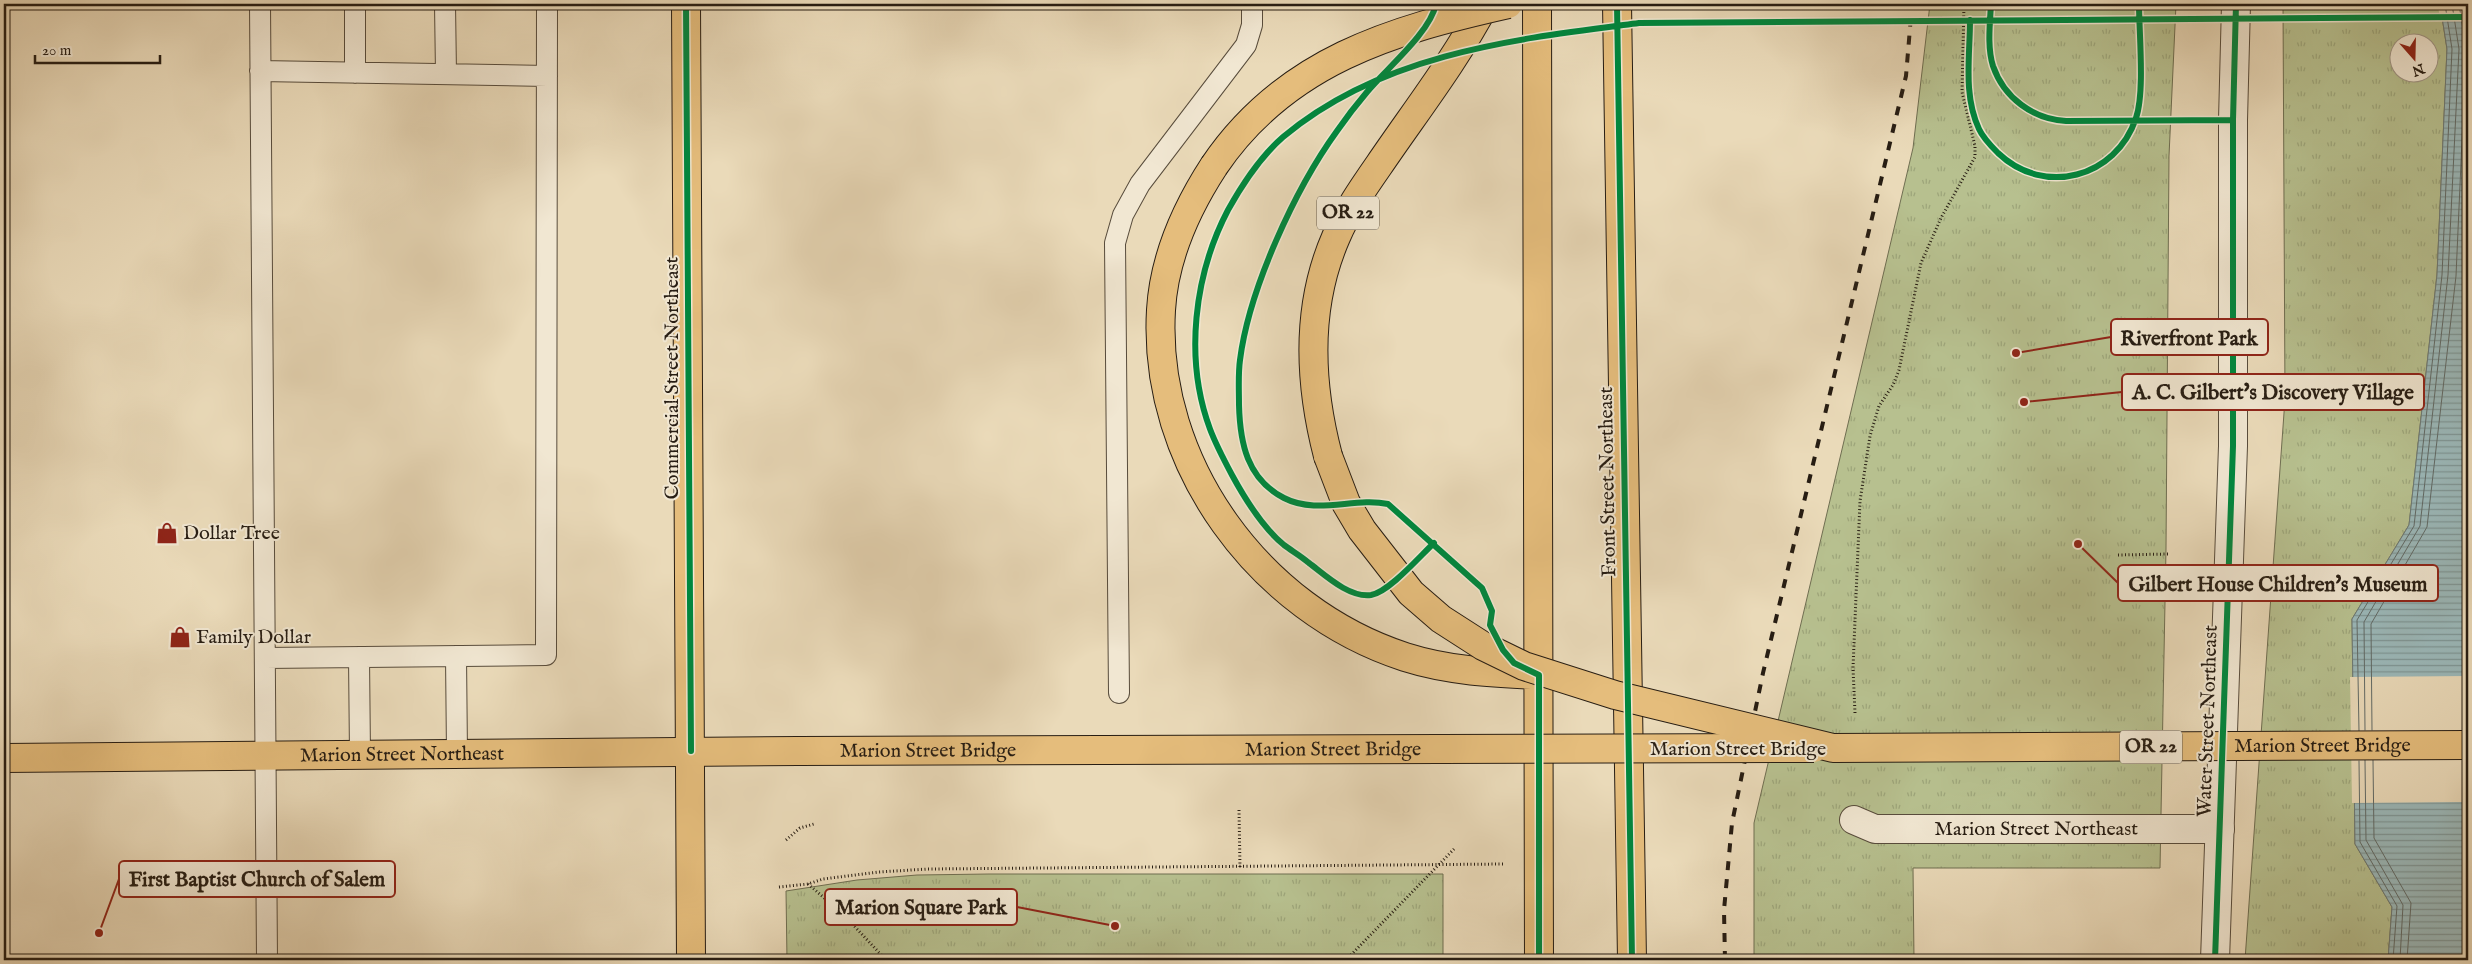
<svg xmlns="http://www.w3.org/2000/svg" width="2472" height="964" viewBox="0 0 2472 964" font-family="'IM FELL English',serif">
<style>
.park{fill:url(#park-tufts);stroke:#6f6e51;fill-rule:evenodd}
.water{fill:url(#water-rules);stroke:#6d7a77}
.pier{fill:#eadab9}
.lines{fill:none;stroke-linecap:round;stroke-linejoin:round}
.shore{stroke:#616a66;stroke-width:1}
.lane-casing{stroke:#584c3c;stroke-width:22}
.street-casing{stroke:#584c3c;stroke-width:30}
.primary-casing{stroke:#271d13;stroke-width:30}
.highway-casing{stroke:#271d13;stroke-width:30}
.path{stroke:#271d13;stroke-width:3;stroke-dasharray:1 2.5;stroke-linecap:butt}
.lane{stroke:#f1e7d2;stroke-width:20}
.street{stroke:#f1e7d2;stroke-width:28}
.primary{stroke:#e5bd7c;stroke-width:28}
.highway{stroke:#e5bd7c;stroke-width:28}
.rail{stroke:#271d13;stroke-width:4;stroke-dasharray:9 9;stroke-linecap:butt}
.primary-bridge-casing{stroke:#271d13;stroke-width:30;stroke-linecap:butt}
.highway-bridge-casing{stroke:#271d13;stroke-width:30;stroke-linecap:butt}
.primary-bridge{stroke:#e5bd7c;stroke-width:28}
.highway-bridge{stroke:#e5bd7c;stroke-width:28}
.cycleway-casing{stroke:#f1e7d2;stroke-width:9}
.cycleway{stroke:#00873e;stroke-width:6}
.labels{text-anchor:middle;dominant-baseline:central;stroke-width:4;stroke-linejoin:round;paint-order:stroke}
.shield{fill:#f1e7d2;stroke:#645a4c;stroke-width:1}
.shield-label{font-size:19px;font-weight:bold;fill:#271d13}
.street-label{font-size:20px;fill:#271d13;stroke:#f1e7d2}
.poi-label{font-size:20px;fill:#271d13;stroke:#f1e7d2;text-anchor:start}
.leader{fill:none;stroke:#8f2418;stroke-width:2}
.callout-dot{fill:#8f2418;stroke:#f1e7d2;stroke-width:2}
.callout{fill:#f1e7d2;stroke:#8f2418;stroke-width:2}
.callout-label{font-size:21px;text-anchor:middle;font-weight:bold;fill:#271d13}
</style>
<defs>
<pattern id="park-tufts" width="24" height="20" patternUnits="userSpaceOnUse" patternTransform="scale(1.25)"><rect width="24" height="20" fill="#b7c08f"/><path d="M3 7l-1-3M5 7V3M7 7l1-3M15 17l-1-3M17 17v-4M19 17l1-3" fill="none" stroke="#9da57a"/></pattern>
<pattern id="water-rules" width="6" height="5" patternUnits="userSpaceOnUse" patternTransform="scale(1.25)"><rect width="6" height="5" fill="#9bb8b9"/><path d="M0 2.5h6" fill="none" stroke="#7e9595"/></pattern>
</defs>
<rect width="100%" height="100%" fill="#eadab9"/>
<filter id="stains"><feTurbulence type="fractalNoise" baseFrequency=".004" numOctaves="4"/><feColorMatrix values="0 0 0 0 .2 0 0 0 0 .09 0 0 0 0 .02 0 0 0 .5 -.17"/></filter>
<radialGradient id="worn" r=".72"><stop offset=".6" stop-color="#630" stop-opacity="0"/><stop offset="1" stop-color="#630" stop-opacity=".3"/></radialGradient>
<path class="park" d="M 1930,4 L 2176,4 L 2169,156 L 2166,549 L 2160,868 L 1913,868 L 1914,960 L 1754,960 L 1754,823 L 1913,148 Z
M 2283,4 L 2440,4 L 2447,49 L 2437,275 L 2409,525 L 2352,619 L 2355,844 L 2392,907 L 2388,960 L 2245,960 L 2285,399 ZM 2400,42 L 2430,42 L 2430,72 L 2400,72 Z
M 989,874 L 1443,874 L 1443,960 L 787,960 L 786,891 L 857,880 L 917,875 Z"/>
<path class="water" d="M 2440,4 L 2468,4 L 2468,960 L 2388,960 L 2392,907 L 2355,844 L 2352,619 L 2409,525 L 2437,275 L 2447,49 Z"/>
<path class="pier" d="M 2438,4 L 2468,4 L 2468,21 L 2440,21 Z
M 2468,676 L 2468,802 L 2352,803 L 2350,677 Z"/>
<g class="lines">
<path class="shore" d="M 2365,730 L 2364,622 L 2420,526 L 2448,275 L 2459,49 L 2452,4
M 2372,730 L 2371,624 L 2427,527 L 2456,276 L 2466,49 L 2459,4
M 2359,731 L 2357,620 L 2414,526 L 2442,275 L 2452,49 L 2445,4
M 2365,760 L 2366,840 L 2403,905 L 2400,960
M 2373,760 L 2374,838 L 2411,903 L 2407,960
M 2359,761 L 2360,842 L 2397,906 L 2393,960"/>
<g class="lane-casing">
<path id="lane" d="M 260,4 L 267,960
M 355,4 L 355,73
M 445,4 L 446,74
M 260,71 L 547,76
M 456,656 L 457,754
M 359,657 L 360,755
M 265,658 L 546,655 L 547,4
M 1119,693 L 1115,243 L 1123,215 L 1140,184 L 1246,45 L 1252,25 L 1252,4"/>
</g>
<g class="street-casing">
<g id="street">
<path id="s1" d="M 1854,820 L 1875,829 L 2220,829"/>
<path d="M 2215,960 L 2233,446 L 2233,120 L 2236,4"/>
</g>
</g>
<g class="primary-casing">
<g id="primary">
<path d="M 686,4 L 691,960"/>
<path id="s2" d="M 4,758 L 798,751"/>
</g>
</g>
<g class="highway-casing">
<path id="highway" d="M 1537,4 L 1539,960
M 1617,4 L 1632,960
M 1214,166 C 1186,209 1164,259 1161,310 C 1152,464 1260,610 1405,657 C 1449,671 1493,673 1539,675
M 1328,456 C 1309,383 1305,308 1336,237 C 1347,211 1363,188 1379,165 C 1415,112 1455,61 1485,4"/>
</g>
<path class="path" d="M 2118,555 L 2168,554
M 1855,713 L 1853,668 L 1860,501 L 1870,436 L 1879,406 L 1893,385 L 1899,370 L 1921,263 L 1941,218 L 1975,157 L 1975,146 L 1962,92 L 1964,4
M 1239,810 L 1240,868
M 786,840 L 800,828 L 814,824
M 808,884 L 842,913 L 886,960
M 779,887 L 808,884 L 823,879 L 879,872 L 928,869 L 1504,864
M 1346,960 L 1454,849"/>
<use href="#lane" class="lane"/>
<use href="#street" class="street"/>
<use href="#primary" class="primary"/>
<use href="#highway" class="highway"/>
<path class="rail" d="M 1725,960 L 1724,910 L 1732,823 L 1763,673 L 1906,76 L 1912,4"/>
<g class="primary-bridge-casing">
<g id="primary-bridge">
<path id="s3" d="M 798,751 L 1814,748"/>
</g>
</g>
<g class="highway-bridge-casing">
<g id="highway-bridge">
<path d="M 1214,166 C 1285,61 1392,30 1508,4"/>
<path id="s4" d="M 1328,456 L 1346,503 L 1362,530 L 1411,593 L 1441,619 L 1483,646 L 1524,666 L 1615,695 L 1833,748 L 2468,745"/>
</g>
</g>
<use href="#primary-bridge" class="primary-bridge"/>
<use href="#highway-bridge" class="highway-bridge"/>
<g class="cycleway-casing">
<path id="cycleway" d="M 686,4 L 691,751
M 1436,4 C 1430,33 1386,69 1367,92 C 1356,105 1346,118 1337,131 C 1295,189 1249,289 1240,360 C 1238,374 1239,390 1239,405 C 1240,443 1247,479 1284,498 C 1317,515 1354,497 1388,504 L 1482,588 L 1492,611 L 1490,625 L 1503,650 L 1514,663 L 1539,675 L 1539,960
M 1617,4 L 1632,960
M 1991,4 C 1990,23 1987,47 1993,66 C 2004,98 2033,119 2066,121 L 2233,120
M 1970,20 C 1970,56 1963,95 1979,129 C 1983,138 1991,146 1998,153 C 2044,197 2116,178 2136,118 C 2145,92 2139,33 2139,4
M 1434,543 C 1420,556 1389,592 1371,595 C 1349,598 1325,575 1309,563 C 1301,556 1292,551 1284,545 C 1262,527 1245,499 1232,475 C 1224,460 1216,445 1210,429 C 1184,359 1194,275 1228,210 C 1243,183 1260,157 1283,137 C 1383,53 1516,39 1639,23 L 2468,17
M 2215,960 L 2233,446 L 2233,120 L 2236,4"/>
</g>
<use href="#cycleway" class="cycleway"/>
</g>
<defs>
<g id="shop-bare" transform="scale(1.725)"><path d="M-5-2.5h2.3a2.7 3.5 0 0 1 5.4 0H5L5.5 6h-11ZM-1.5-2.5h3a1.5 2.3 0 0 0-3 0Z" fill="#8f2418" stroke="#f1e7d2" stroke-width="2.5" paint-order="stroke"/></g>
</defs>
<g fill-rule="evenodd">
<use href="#shop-bare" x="167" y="533"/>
<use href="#shop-bare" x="180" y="637"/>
</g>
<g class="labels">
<g class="shield">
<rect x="1317" y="196.5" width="62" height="33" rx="4"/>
<rect x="2120" y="730.5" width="62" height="33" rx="4"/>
</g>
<g class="shield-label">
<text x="1348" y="213">OR 22</text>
<text x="2151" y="747">OR 22</text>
</g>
<g class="street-label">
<text transform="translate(672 378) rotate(-90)">Commercial Street Northeast</text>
<text transform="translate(1608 482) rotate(-91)">Front Street Northeast</text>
<text transform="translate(2208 721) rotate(-88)">Water Street Northeast</text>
<text stroke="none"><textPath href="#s4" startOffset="1106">Marion Street Bridge</textPath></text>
<text x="1738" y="749">Marion Street Bridge</text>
<text stroke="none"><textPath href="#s3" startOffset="535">Marion Street Bridge</textPath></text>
<text stroke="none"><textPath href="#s3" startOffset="130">Marion Street Bridge</textPath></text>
<text stroke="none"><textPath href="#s2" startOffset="398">Marion Street Northeast</textPath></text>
<text stroke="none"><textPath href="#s1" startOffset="184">Marion Street Northeast</textPath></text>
</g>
<g class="poi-label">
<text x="183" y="533">Dollar Tree</text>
<text x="196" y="637">Family Dollar</text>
</g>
</g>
<path class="leader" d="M2016 353L2111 337M2024 402L2122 392M2078 544L2118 583M99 933L119 879M1115 926L1017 907"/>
<g class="callout-dot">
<circle cx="2016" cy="353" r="5"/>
<circle cx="2024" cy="402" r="5"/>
<circle cx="2078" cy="544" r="5"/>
<circle cx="99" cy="933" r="5"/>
<circle cx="1115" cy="926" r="5"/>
</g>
<g class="callout">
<rect x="2111" y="319" width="157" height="36" rx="5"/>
<rect x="2122" y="374" width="302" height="36" rx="5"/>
<rect x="2118" y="565" width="320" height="36" rx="5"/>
<rect x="119" y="861" width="276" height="36" rx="5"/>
<rect x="825" y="889" width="192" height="36" rx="5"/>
</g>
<g class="callout-label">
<text x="2189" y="345">Riverfront Park</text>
<text x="2273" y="399">A. C. Gilbert's Discovery Village</text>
<text x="2278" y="591">Gilbert House Children's Museum</text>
<text x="257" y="886">First Baptist Church of Salem</text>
<text x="921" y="914">Marion Square Park</text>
</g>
<rect width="2472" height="964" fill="none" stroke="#eadab9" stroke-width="20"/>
<rect x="5" y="5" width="2462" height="954" fill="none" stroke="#271d13" stroke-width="2.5"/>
<rect x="10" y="10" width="2452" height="944" fill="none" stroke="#271d13"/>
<g transform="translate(2414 58) rotate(160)"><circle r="24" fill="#f1e7d2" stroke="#a09686"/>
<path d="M0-4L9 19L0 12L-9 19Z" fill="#8f2418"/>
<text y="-8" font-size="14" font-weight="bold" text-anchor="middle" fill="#271d13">N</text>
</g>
<path d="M35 55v8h125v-8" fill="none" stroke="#271d13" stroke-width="2.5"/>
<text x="42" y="55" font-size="15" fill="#271d13" stroke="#f1e7d2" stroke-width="4" paint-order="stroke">20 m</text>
<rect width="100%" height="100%" filter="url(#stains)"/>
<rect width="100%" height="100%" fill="url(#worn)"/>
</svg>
